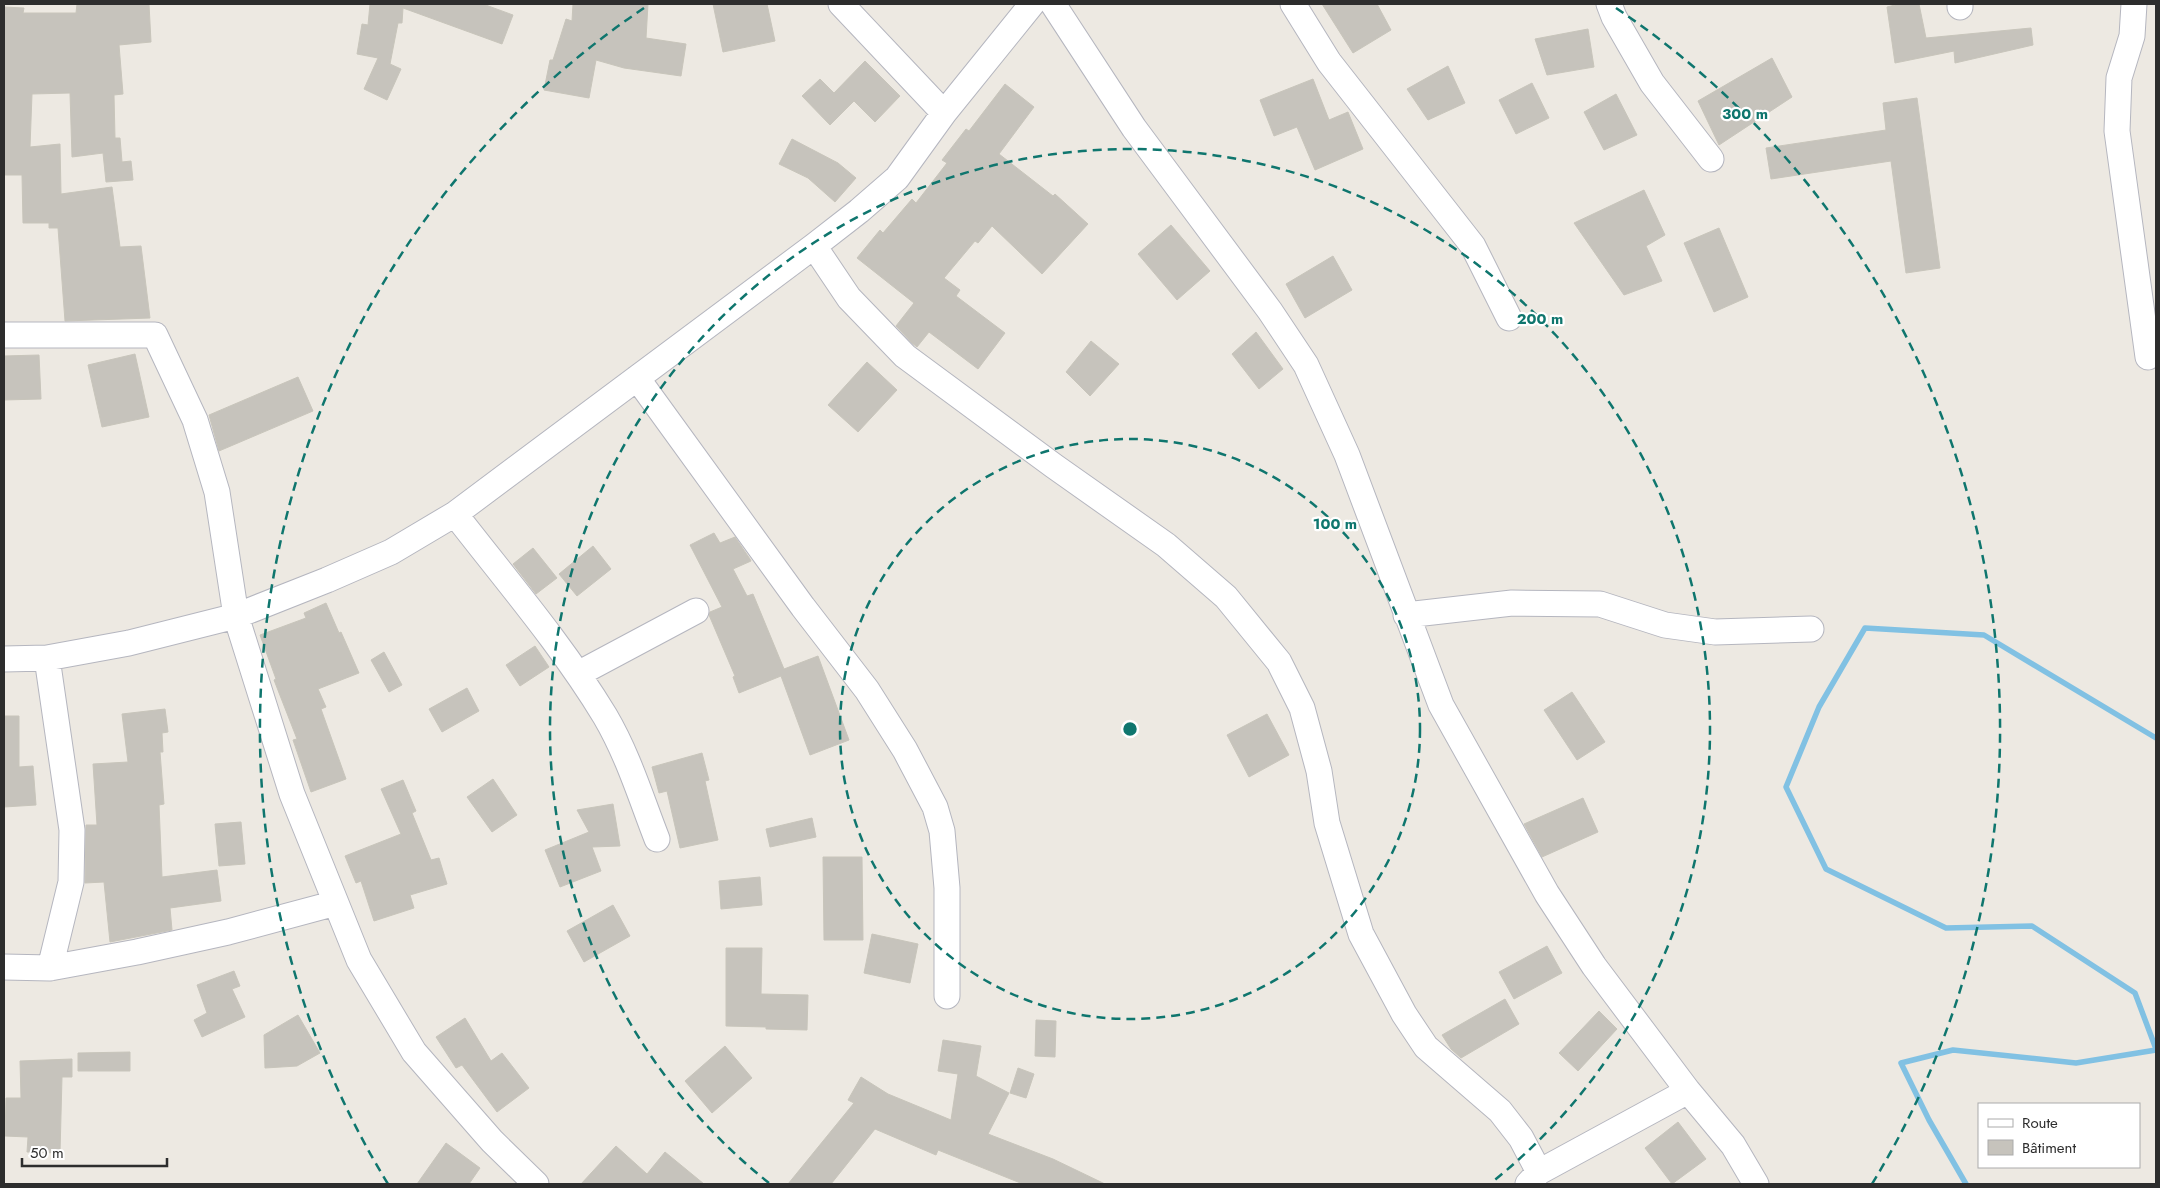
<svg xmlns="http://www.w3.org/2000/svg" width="2160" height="1188" viewBox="0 0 2160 1188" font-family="Jost,sans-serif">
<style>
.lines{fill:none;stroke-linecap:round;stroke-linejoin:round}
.stream{stroke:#81c1e3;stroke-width:5.5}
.building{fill:#c6c3bc;stroke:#c8c5bb}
.minor-casing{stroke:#b5b6bf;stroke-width:27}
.minor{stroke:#fff;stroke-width:25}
.ring{fill:none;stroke:#0f766e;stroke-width:2.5;stroke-dasharray:9 6}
.centre{fill:#0f766e;stroke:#fff;stroke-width:2.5}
.ring-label{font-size:15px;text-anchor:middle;font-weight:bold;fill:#0f766e;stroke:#fff;stroke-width:4.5;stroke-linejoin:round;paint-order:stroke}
</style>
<rect width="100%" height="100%" fill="#ede9e2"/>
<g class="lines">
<path class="stream" d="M 2156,738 L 1984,635 L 1865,628 L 1819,707 L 1786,787 L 1826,869 L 1946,928 L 2032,926 L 2135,993 L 2156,1049
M 1966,1184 L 1929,1120 L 1901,1063 L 1953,1050 L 2076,1063 L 2156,1050"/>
</g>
<path class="building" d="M 77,4 L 149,4 L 151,42 L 119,45 L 123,94 L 114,95 L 115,138 L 120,138 L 122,162 L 131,161 L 133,180 L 106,182 L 103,153 L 72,157 L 70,93 L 32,94 L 30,147 L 60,144 L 61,194 L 112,187 L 120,247 L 141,246 L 150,318 L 65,321 L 58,228 L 49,228 L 49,223 L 23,223 L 22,175 L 4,175 L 4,7 L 24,8 L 23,13 L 76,13 Z
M 370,4 L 483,4 L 513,15 L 502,44 L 403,8 L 402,23 L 398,23 L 390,64 L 401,69 L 387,100 L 364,89 L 378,58 L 357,54 L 362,24 L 368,25 Z
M 573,4 L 648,4 L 646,38 L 686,44 L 681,76 L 624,68 L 596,60 L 589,98 L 544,90 L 550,60 L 553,60 L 566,19 L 572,21 Z
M 713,4 L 767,4 L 775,41 L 723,52 Z
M 1322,4 L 1377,4 L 1391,30 L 1353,53 Z
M 1899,4 L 1919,4 L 1926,38 L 2031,28 L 2033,45 L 1955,63 L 1954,51 L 1895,63 L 1887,7 Z
M 1588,29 L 1594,67 L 1547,75 L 1535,39 Z
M 1772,58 L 1792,97 L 1719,145 L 1698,101 Z
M 865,61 L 900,96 L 875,122 L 854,101 L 830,125 L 802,96 L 820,79 L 834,93 Z
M 1448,66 L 1465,103 L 1428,120 L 1407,89 Z
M 1313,79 L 1329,120 L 1348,112 L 1363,149 L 1315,170 L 1297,127 L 1274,136 L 1260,100 Z
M 1532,83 L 1549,118 L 1516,134 L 1499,100 Z
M 1005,84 L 1034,107 L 999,154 L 1053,196 L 1055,194 L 1088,224 L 1042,274 L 992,226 L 978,243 L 975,241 L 944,278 L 960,290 L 956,296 L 1005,333 L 978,369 L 929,332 L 917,347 L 912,343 L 896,326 L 914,303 L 857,258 L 880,230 L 883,233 L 912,199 L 916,203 L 947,163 L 942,160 L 966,129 L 969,131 Z
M 1616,94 L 1637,135 L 1604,150 L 1584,112 Z
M 1917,98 L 1940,268 L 1906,273 L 1891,161 L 1771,179 L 1766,148 L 1886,130 L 1883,103 Z
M 792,139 L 838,163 L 856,178 L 835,202 L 808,178 L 779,164 Z
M 1644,190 L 1665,235 L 1646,246 L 1662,281 L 1624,295 L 1574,223 Z
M 1171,225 L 1210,271 L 1177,300 L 1138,254 Z
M 1719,228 L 1748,297 L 1714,312 L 1684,243 Z
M 1333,256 L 1352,290 L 1305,318 L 1286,284 Z
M 1256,332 L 1283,369 L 1259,389 L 1232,354 Z
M 1091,341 L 1119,364 L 1090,396 L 1066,372 Z
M 135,354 L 149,417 L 102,427 L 88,365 Z
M 39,355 L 41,399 L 4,400 L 4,356 Z
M 867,362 L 897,390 L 858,432 L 828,405 Z
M 298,377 L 313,411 L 219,451 L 209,415 Z
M 714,533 L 720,543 L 735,537 L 750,559 L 751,561 L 733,569 L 747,596 L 753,594 L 784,669 L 818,656 L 849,740 L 810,755 L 781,676 L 739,693 L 733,677 L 735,676 L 709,615 L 710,612 L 722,607 L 690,545 Z
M 593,546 L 611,569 L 577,596 L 559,574 Z
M 533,548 L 557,578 L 536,594 L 513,564 Z
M 326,603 L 339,633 L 341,632 L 359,673 L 318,689 L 326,707 L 321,709 L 346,779 L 311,792 L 293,740 L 297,739 L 274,680 L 276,679 L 260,635 L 306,618 L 304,613 Z
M 535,646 L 549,667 L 520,686 L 506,665 Z
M 384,652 L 402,685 L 389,692 L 371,660 Z
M 467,688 L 479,711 L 442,732 L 429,709 Z
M 1572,692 L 1605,742 L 1577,760 L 1544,710 Z
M 165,709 L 168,732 L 162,733 L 163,752 L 160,752 L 164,804 L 159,805 L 162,877 L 217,870 L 221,901 L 170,908 L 172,930 L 110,942 L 104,882 L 85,883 L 86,825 L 97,825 L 93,764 L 128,762 L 122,714 Z
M 1267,714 L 1289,755 L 1249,777 L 1227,735 Z
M 4,716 L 19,716 L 19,767 L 33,766 L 36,805 L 4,807 Z
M 702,753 L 709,780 L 705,781 L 718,840 L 680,848 L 667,791 L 659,793 L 652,767 Z
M 493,779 L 517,815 L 492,832 L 467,797 Z
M 403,780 L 416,811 L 412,813 L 431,860 L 439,858 L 447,884 L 410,895 L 414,908 L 374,921 L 361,881 L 356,883 L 345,856 L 401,834 L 381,789 Z
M 1583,798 L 1598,832 L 1542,857 L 1524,824 Z
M 613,804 L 620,846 L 592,847 L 601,871 L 560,887 L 545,850 L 589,832 L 577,810 Z
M 812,818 L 816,837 L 770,847 L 766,829 Z
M 241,822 L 245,864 L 219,866 L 215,824 Z
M 823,857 L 862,857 L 863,940 L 824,940 Z
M 760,877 L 762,905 L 721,909 L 719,881 Z
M 613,905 L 630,936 L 584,962 L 567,931 Z
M 872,934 L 918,944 L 910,983 L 864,973 Z
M 1547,946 L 1562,973 L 1514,999 L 1499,972 Z
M 726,948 L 762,948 L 761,994 L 808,995 L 807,1030 L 766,1029 L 766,1027 L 726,1026 Z
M 234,971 L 240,986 L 232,989 L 245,1017 L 202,1037 L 194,1020 L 207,1013 L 197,985 Z
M 1505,999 L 1519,1024 L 1461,1058 L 1451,1049 L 1442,1035 Z
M 1599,1011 L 1617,1029 L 1578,1071 L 1559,1053 Z
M 298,1015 L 320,1053 L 297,1066 L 265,1068 L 264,1035 Z
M 465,1018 L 491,1061 L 502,1053 L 529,1088 L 497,1112 L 462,1065 L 456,1068 L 436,1037 Z
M 1036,1020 L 1056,1021 L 1055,1057 L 1035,1056 Z
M 943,1040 L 981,1046 L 976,1076 L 1009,1093 L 988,1134 L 1053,1159 L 1105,1184 L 1023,1184 L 938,1150 L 936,1155 L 875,1129 L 831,1184 L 788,1184 L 854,1103 L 848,1100 L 861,1077 L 888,1094 L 951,1120 L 958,1074 L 938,1071 Z
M 725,1046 L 752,1078 L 712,1113 L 685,1081 Z
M 130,1052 L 130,1071 L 78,1071 L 78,1053 Z
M 72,1059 L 72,1077 L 62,1077 L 60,1153 L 27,1152 L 28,1137 L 5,1136 L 6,1098 L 21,1098 L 20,1061 Z
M 1018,1068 L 1034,1074 L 1026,1098 L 1010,1093 Z
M 1678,1122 L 1706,1159 L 1672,1184 L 1645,1148 Z
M 446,1143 L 480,1168 L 469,1184 L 417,1184 Z
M 616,1146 L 647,1174 L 665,1152 L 704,1184 L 581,1184 Z"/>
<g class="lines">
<g class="minor-casing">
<path id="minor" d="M 841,4 L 944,113
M 1053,4 L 1134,128 L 1270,311 L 1306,365 L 1347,455 L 1441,705 L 1547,894 L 1594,966 L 1688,1091 L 1733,1145 L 1756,1184
M 1293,4 L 1329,62 L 1473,246 L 1509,318
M 1609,4 L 1614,17 L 1652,83 L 1711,159
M 1960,4 L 1960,7
M 2134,4 L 2132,36 L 2119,78 L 2117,131 L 2148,357
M 814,246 L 849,298 L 905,356 L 1054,466 L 1166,545 L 1226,597 L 1279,662 L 1302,708 L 1319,771 L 1327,823 L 1361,934 L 1404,1014 L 1426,1047 L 1500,1111 L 1521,1138 L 1539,1172
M 4,335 L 155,335 L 195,420 L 217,492 L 236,616 L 292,794 L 359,960 L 414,1052 L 492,1141 L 536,1184
M 637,378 L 803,607 L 867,690 L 905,750 L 935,807 L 942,831 L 947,888 L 947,996
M 455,514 C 506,580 562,645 605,716 C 628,755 641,798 657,839
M 1406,615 L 1512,603 L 1600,604 L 1665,625 L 1715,632 L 1811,629
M 47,658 L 72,830 L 71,882 L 50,968
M 4,659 L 47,658 L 129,643 L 236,616 L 327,580 L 391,552 L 455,514 L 814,246 L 859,211 L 897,178 L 944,113 L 1032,4
M 578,674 L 696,611
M 4,967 L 50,968 L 137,952 L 228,932 L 336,903
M 1528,1184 L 1539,1172 L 1688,1091"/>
</g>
<use href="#minor" class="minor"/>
</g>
<g class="ring">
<circle cx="1130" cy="729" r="290"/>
<path d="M769 1183A580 580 0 1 1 1491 1183"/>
<path d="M388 1184A870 870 0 0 1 644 8M1616 8A870 870 0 0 1 1872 1184"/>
</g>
<circle cx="1130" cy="729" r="8" class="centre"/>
<g class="ring-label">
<text x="1745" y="119">300 m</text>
<text x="1540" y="324">200 m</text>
<text x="1335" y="529">100 m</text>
</g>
<rect width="2160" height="1188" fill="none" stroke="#2d2d2d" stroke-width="10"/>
<rect x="1978" y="1103" width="162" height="65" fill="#ffffff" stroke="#ababab"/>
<rect x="1988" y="1119" width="25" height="8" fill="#ffffff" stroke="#ababab"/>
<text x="2022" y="1128" font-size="15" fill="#2d2d2d">Route</text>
<rect x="1988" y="1140" width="25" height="15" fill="#c6c3bc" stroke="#ababab"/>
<text x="2022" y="1153" font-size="15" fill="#2d2d2d">Bâtiment</text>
<path d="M22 1158v8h145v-8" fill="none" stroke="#2d2d2d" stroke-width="2.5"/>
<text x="30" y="1158" font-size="15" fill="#2d2d2d" stroke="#ffffff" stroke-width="4" paint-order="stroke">50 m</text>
</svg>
